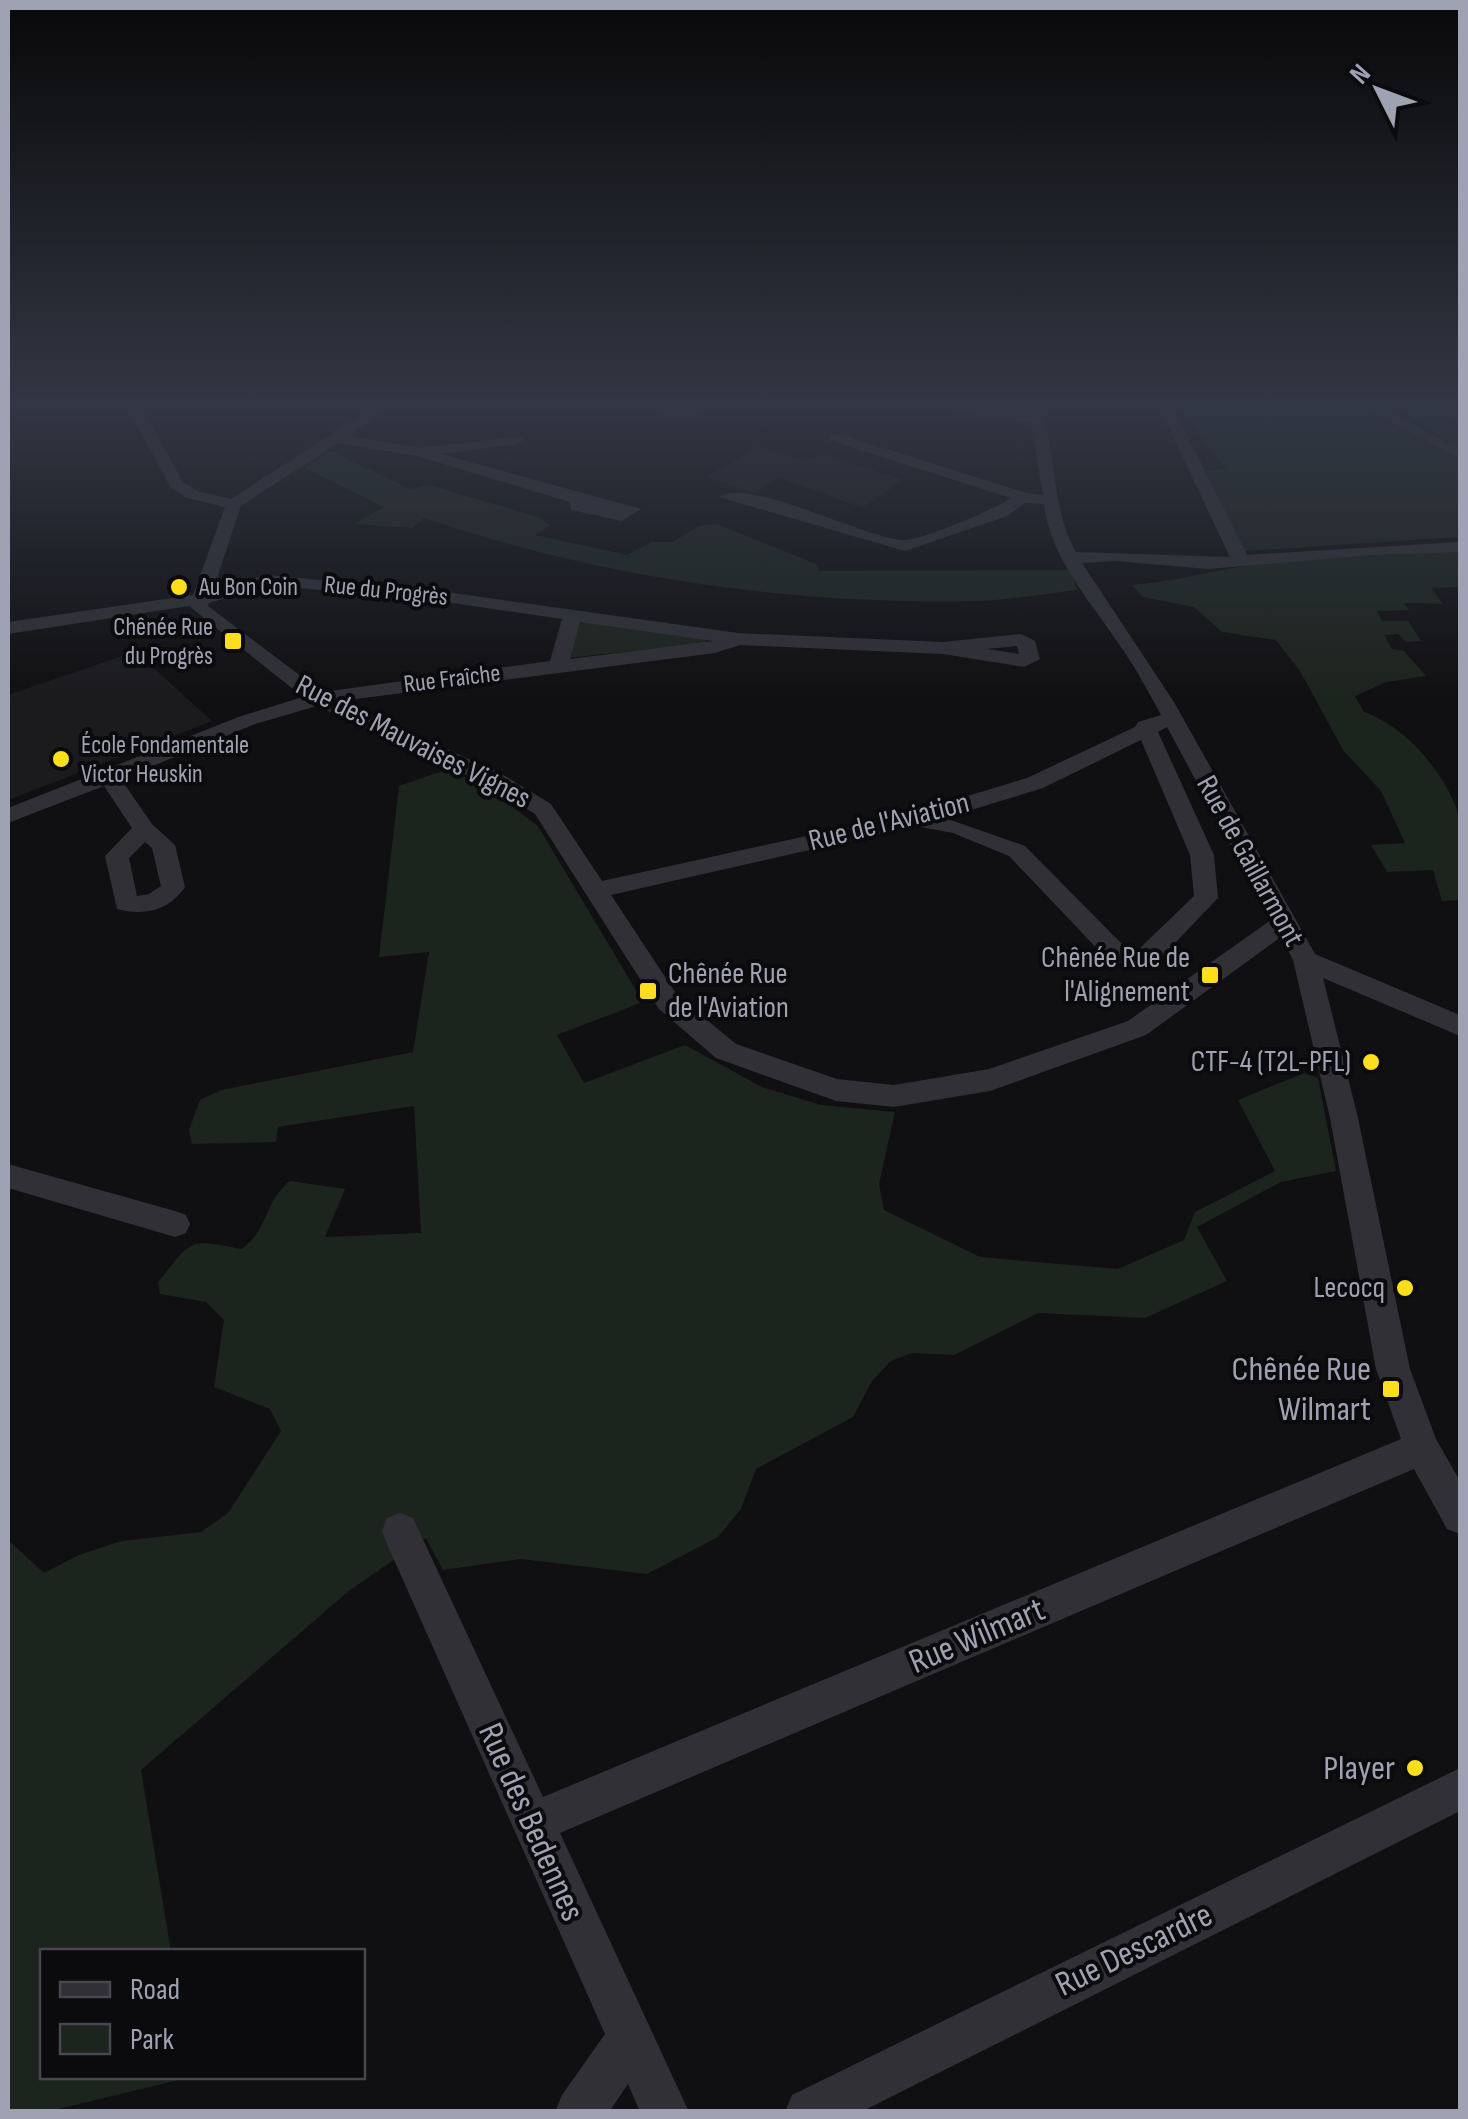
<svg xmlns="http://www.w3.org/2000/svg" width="1468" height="2119" viewBox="0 0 1468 2119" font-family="'Sofia Sans Condensed',sans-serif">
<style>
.built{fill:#1b1b1e}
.green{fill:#1c241e}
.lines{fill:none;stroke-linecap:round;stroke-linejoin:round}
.street{fill:#303036;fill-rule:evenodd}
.poi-dot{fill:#fcde1c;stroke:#0b0a0c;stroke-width:4}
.labels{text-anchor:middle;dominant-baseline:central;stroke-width:8;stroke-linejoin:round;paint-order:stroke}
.far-poi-label{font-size:25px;fill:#9fa2b3;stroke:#0b0a0c;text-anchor:start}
.far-street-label{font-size:25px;fill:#9fa2b3;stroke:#0b0a0c}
.street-label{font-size:30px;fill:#9fa2b3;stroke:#0b0a0c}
.poi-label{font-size:30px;fill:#9fa2b3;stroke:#0b0a0c;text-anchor:end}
.near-poi-label{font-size:35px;fill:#9fa2b3;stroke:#0b0a0c;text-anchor:end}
.near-street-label{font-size:35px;fill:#9fa2b3;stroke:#0b0a0c}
</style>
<rect width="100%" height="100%" fill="#100f11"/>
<path class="built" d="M 759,447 L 803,460 L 825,454 L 903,480 L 863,508 L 779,478 L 755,493 L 706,477 Z
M 125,655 L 131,661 L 141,658 L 147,662 L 212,721 L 8,800 L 8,695 Z"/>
<path class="green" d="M 652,403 L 719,403 C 687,429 678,423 641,408 Z
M 1174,403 L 1355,403 L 1388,425 L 1433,441 L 1460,462 L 1460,537 L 1243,551 L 1205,471 L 1226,469 Z
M 1389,403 L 1460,403 L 1460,419 L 1450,419 L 1460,433 L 1460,450 Z
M 331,451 L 411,490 L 425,485 L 436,487 L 538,517 L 550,526 L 535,535 L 627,555 L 652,542 L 673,542 L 698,526 L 717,524 L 818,565 L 819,571 L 1071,570 L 1077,590 C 1044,594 1011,600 978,601 C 792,605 600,578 424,518 L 412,528 L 354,524 L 384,507 L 305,468 Z
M 1460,550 L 1460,587 L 1431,588 L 1443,604 L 1404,603 L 1409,610 L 1377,611 L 1382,621 L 1408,621 L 1421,641 L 1406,642 L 1398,634 L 1384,635 L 1392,649 L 1404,651 L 1426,676 L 1387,682 L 1355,696 L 1364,712 C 1406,726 1450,777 1460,821 C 1466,844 1460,876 1460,900 L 1442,901 L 1433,870 L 1387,872 L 1371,845 L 1405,843 L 1381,791 L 1343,750 L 1300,671 L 1276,640 L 1222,632 L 1194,607 L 1143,597 L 1132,585 C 1172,582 1207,572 1246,566 C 1316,554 1389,552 1460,550 Z
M 582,622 L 704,639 L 707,643 L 566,658 L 577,623 Z
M 448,769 L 488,789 L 538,826 L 643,1002 L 557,1035 L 584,1083 L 685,1045 L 762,1087 L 821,1105 L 895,1112 L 879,1184 L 884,1210 L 980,1257 L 1118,1269 L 1184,1240 L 1195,1212 L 1275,1171 L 1238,1100 L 1304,1073 L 1318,1078 L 1336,1171 L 1281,1182 L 1197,1227 L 1227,1281 L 1145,1318 L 1038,1313 L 954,1355 L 912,1353 L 891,1361 L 872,1381 L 853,1417 L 756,1469 L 741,1509 L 718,1537 L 647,1574 L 520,1559 L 443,1570 L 426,1538 L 350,1590 L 141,1770 L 171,1951 L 42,1952 L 42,2076 L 191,2077 L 50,2111 L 8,2112 L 8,1540 L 44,1573 L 79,1555 L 121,1541 L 201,1532 L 228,1513 L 281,1431 L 270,1409 L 214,1387 L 224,1320 L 206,1302 L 160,1294 L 158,1282 C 193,1240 186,1238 241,1249 C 267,1234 265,1199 290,1181 L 345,1189 L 325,1237 L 421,1233 L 414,1106 L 278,1127 L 276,1142 L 192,1144 L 189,1130 L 200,1100 L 221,1090 L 413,1052 L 429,952 L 379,957 L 399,786 Z"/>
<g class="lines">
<path class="street" d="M 125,403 L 139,403 L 183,482 L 198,491 L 231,499 L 380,403 L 396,403 L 349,436 L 421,448 L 522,436 L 525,439 L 517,444 L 441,454 L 641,509 L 622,521 L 571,510 L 570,502 L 417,456 L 338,443 L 241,506 L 213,590 L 267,575 L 446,592 L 738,633 L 943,642 L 1021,634 L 1035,641 L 1040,659 L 1024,667 L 943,654 L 740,645 L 715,653 L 340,701 L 500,773 L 551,804 L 602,881 L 911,813 L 1027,778 L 1135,727 L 1138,722 L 1161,715 C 1147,689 1133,663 1116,640 C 1086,595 1051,558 1044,504 L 1025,503 L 1007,516 L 905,551 L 719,497 C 747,476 866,539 903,540 C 921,541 995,509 1011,498 L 829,440 L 829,434 L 839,434 L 1026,493 L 1043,495 L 1031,423 L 920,407 L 913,403 L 949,403 L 1028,413 L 1025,403 L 1039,403 C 1057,451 1051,510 1076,552 L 1230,557 L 1157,403 L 1171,403 L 1247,555 L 1460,542 L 1460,552 L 1370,555 L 1208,569 L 1115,561 L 1082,563 L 1174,702 L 1315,954 L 1460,1015 L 1460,1036 L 1323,978 L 1358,1118 L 1410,1369 L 1436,1439 L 1460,1481 L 1460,1534 L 1447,1529 L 1414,1469 L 560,1833 L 689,2112 L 640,2112 L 628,2084 L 609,2112 L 555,2112 L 562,2095 L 605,2034 L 387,1544 L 382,1531 L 387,1518 L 400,1513 L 413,1518 L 543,1797 L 1401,1439 L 1376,1369 L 1330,1118 L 1293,960 L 1281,937 L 1146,1035 L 990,1091 L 894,1107 L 836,1101 L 716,1058 L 659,1009 L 535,814 L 484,783 L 317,706 L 255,724 L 121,779 L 152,824 L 175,845 L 185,887 C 169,911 144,916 117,909 L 105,856 L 132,828 L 104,786 L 8,823 L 8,808 L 241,716 L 303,697 L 189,606 L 8,634 L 8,622 L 193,595 L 225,507 L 187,498 L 171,488 ZM 268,585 L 446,602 L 562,619 L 550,661 L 322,692 L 208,606 L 209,603 ZM 580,622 L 713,641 L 570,659 ZM 1017,646 L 1019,654 L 987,649 ZM 1167,727 L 1271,920 L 1128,1021 L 989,1069 L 894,1085 L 837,1079 L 736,1044 L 677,995 L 611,895 L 915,826 L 953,833 L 1009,856 L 1105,957 L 1130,968 L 1155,964 L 1218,898 L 1214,855 L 1158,732 ZM 1141,740 L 1190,855 L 1194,896 L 1139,949 L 1123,945 L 1025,846 L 945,818 L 1043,788 ZM 145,842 L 152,848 L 161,886 L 149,894 L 137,896 L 129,858 Z
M 1355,403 L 1372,403 L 1460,449 L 1460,459 Z
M 8,1164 L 175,1211 L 186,1215 L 190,1224 L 186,1233 L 175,1237 L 8,1188 Z
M 1460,1768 L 1460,1811 L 861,2112 L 785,2112 L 792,2095 Z"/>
</g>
<linearGradient id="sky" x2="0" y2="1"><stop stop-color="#090809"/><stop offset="0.58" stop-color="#313743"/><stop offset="1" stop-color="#313743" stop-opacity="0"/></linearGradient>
<rect width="1468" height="699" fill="url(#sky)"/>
<g class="poi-dot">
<circle cx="179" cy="587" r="10"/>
<rect x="223" y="631" width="20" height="20" rx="5"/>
<circle cx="61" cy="759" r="10"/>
<rect x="1200" y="965" width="20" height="20" rx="5"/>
<rect x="638" y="981" width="20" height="20" rx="5"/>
<circle cx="1371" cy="1062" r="10"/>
<circle cx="1405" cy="1288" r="10"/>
<rect x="1381" y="1379" width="20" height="20" rx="5"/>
<circle cx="1415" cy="1768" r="10"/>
</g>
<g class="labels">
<g class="far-poi-label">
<text x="199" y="587">Au Bon Coin</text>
<text x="213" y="627" text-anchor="end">Chênée Rue<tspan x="213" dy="29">du Progrès</tspan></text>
<text x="81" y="745">École Fondamentale<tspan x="81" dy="29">Victor Heuskin</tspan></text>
</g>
<g class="far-street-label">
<text transform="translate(386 591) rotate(6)">Rue du Progrès</text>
<text transform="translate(452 679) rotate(-7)">Rue Fraîche</text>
</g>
<g class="street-label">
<text transform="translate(413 742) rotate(27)">Rue des Mauvaises Vignes</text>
<text transform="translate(889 822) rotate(-14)">Rue de l'Aviation</text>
<text transform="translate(1250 861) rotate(61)">Rue de Gaillarmont</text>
</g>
<g class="poi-label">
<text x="1190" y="958">Chênée Rue de<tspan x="1190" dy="34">l'Alignement</tspan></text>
<text x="668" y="974" text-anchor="start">Chênée Rue<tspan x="668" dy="34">de l'Aviation</tspan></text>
<text x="1351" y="1062">CTF-4 (T2L-PFL)</text>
<text x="1385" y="1288">Lecocq</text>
</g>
<g class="near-poi-label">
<text x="1371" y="1369">Chênée Rue<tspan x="1371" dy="40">Wilmart</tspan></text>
<text x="1395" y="1768">Player</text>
</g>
<g class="near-street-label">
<text transform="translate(977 1636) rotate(-23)">Rue Wilmart</text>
<text transform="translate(531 1822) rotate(66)">Rue des Bedennes</text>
<text transform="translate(1134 1950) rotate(-26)">Rue Descardre</text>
</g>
</g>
<rect width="1468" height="2119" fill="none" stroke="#9fa2b3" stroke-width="20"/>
<rect x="40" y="1949" width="325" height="130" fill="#0b0a0c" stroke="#46474f" stroke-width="2.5"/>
<rect x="60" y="1982" width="50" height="15" fill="#303036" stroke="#46474f" stroke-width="2.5"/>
<text x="130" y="1999" font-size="30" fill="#9fa2b3">Road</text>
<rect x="60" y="2024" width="50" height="30" fill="#1c241e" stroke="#46474f" stroke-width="2.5"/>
<text x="130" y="2049" font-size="30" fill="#9fa2b3">Park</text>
<g transform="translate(1378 90) rotate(312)" stroke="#0b0a0c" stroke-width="8" paint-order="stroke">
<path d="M0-8L18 38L0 25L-18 38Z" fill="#9fa2b3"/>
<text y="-15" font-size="28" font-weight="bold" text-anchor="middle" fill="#9fa2b3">N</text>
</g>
</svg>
